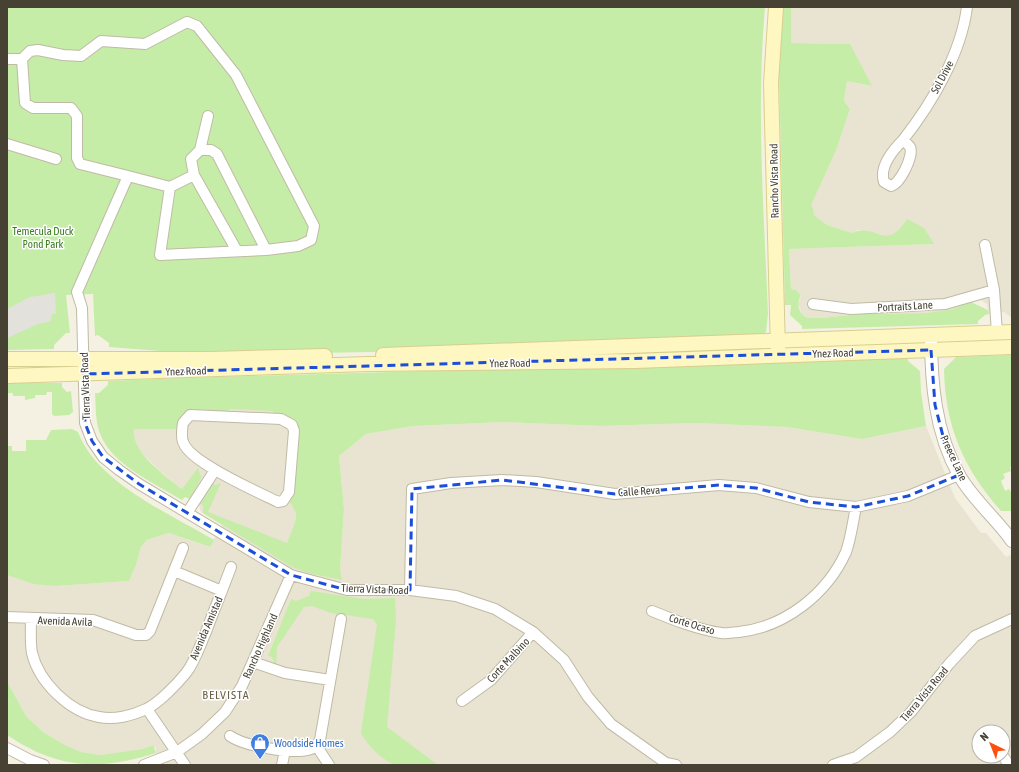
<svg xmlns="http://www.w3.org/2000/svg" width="1019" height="772" viewBox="0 0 1019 772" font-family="'Asap Condensed',sans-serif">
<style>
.residential{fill:#e8e4d1;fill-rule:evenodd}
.green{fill:#c5eda7}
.parking{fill:#e3e1dc}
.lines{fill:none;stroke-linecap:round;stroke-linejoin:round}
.minor-casing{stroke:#c0baa5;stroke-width:12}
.tertiary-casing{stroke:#c0baa5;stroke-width:14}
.secondary-casing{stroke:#d8ce8e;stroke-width:16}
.minor{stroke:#fff;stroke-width:10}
.tertiary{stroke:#fff;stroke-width:12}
.secondary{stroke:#fff7c2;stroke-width:14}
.marked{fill:none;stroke:#1d4ed8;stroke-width:3;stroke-dasharray:8 5;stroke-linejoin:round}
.labels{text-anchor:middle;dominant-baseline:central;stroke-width:3;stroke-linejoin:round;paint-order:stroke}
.street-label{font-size:11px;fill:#464133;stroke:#fff}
.park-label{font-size:11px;fill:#397d20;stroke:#fff}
.shop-label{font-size:11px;fill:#366cbe;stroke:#fff;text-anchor:start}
.neighbourhood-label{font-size:12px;letter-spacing:1px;fill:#6a6149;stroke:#fff}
</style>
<rect width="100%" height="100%" fill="#f4f1e3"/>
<path class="residential" d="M 791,7 L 1012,7 L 1012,318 L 1004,312 L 989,314 L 987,304 L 979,299 L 953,309 L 926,313 L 859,314 L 822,318 L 808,318 L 802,314 L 798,304 L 801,295 L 796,290 L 791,289 L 789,249 L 933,244 L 899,231 L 889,236 L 858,230 L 852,233 L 827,225 L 814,215 L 813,208 L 810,205 L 837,148 L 850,109 L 844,101 L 847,81 L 871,86 L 849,44 L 791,43 Z
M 305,393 L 340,569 L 344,509 L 339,456 L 366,434 L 413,426 L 505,422 L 601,426 L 695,423 L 787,427 L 862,439 L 926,426 L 955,498 L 981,533 L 986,533 L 1006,557 L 1012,554 L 1012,765 L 167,765 L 156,753 L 155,745 L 142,749 L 100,755 L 81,752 L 65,745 L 43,732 L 26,716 L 7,681 L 7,575 L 55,586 L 129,581 L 136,565 L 141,547 L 147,540 L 156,537 L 169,533 L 209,547 L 222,525 L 201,512 L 199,505 L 202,500 L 185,486 L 182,489 L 159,470 L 141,452 L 134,441 L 134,426 ZM 979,732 L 1003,732 L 1003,756 L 979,756 Z"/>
<path class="green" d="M 7,7 L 765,7 C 756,109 764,212 768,314 L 766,332 L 762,336 L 422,351 L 210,355 L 109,347 L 109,343 L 98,335 L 95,336 L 93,294 L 66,295 L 70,333 L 66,333 L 54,345 L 54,349 L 7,350 Z
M 783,7 L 791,7 L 791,43 L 850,44 L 872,86 L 847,81 L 844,101 L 850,109 L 837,148 L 811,205 L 813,208 L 814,215 L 827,225 L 852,233 C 876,222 886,253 907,219 L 924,228 L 934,244 L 789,249 L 791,289 L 796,290 L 801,295 C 796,303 798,314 808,318 L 822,318 L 859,314 L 926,313 L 953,309 L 973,300 L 973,303 L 988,310 L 989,314 L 985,315 L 978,321 L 978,324 L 802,329 L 802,326 L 790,315 L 791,305 L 785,305 L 779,72 Z
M 1012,355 L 1012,466 L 1010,467 L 1011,471 L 1003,474 L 1005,478 L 1001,481 L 1005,491 L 1009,489 L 1012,493 L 1012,511 L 1001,511 C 964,469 945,427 944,369 L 956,357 Z
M 907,357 L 908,361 L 920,371 L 921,392 L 926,426 L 862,439 L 787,427 L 695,423 L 601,426 L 505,422 L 413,426 L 366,434 L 339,456 L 344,509 L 340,570 L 342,580 L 308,573 L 292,567 L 203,513 L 203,505 L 200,504 L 213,483 L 215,485 L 221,483 L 208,512 L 287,543 C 297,517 303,515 282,494 L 284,489 L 290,431 L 284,425 L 274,424 L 273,411 L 229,409 L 229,414 L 196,411 L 179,424 L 176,429 L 134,429 C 131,453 165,475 182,489 L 198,468 L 200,475 L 202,476 L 190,499 L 185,497 L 182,500 C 157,485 113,465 101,436 C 95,423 96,407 95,393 L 99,393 L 108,385 L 108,381 L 182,378 Z
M 7,383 L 62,383 L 62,387 L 67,392 L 71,391 L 73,412 L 69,415 L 54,416 L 52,414 L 52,392 L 47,392 L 46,395 L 35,395 L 35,398 L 25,400 L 25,396 L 13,396 L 13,393 L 7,393 Z
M 72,429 L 78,432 C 97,483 169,513 214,540 L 210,547 L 169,533 L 156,537 L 147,540 L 141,547 L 136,565 L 129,581 L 55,586 L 34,584 L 7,575 L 7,446 L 12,446 L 12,451 L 26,451 L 26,440 L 46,440 L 51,430 Z
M 311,591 L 364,599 L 395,598 L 396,619 L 387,727 L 438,765 C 425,765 408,768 396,765 C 384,762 366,744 361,733 L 377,624 L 373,619 L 331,613 L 312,606 L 304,607 L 277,647 L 276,667 L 272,666 L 274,662 L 272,657 L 268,656 L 291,599 L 296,601 L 309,596 Z
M 7,681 L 26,716 L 43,732 L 65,745 L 81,752 L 100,755 L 142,749 L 155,745 L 154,748 L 156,753 C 99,771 57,769 7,735 Z"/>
<path class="parking" d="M 55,293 L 56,314 L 52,314 L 51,321 L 38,324 L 7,338 L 7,309 L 30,297 Z"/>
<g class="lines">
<g class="minor-casing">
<path id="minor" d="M 7,59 L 22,59 L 30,51 L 38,50 L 63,55 L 81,56 L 101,41 L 145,44 L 187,22 L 197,26 L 236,75 L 314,226 L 311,240 L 298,246 L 266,250 L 160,255 L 170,187 L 128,176 L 77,292 L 82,308 L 85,423 L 92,441 L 103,457 L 119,470 L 139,484 L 291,575 L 347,590 L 410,590 L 456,596 L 495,609 L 533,632 L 564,660 L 588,697 L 611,724 L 666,763 L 676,765
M 22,59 L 25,103 L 33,108 L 71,108 L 77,116 L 77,158 L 80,164 L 128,176
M 903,140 C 932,103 961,54 967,7
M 903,140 C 905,142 909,145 910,147 C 914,156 900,184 891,186 L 884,182 C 879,167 893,150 903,140 Z
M 7,144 L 56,159
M 200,150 L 208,116
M 194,175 L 237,251
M 170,187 L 194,175 L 191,159 L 200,150 L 211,150 L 217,154 L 266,250
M 985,245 L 994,290 L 997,333
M 813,304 L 851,309 L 945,304 L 994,290
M 190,415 L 281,419 L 292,425 L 294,431 L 289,492 L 283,501 L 278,502 C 258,492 192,463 184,444 C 181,439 182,429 183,423 Z
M 187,513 L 215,470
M 174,571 L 222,591
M 410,590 L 412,489 L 451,483 L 502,480 L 536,482 L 615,494 L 719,485 L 756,488 L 809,502 L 856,507 L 908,496 L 959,475
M 652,611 C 674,620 696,629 721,633 C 727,634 733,632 739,632 C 785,627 827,594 846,552 C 851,538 853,521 856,507
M 7,617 L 93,620 L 136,635 L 146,635 L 150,631 L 183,548
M 31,619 C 31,630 30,642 32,653 C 39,682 69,712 99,717 C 114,720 132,716 146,709 C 158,704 178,683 186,673 C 195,662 200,645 206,632 C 214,610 223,589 231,567
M 253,662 L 285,673 L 330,680
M 462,701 L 491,680 L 533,632
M 147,709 L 185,765
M 230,736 C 244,746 294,755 311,749 C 315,748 318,743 320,740 L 341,619
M 316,745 L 329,765
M 7,748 L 30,760 L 44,765
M 1003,756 L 1009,765
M 144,765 L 177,752 L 202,734 L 225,712 L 242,686 L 291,575
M 282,765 L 285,750
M 833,765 L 856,757 L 890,732 L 911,712 L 949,664 L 975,636 L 1012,619"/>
</g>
<g class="tertiary-casing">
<path id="tertiary" d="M 931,335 C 931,383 935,432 959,475 C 973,500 996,518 1012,541"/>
</g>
<g class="secondary-casing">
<path id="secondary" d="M 776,7 L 771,83 L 778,351
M 383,355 L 1012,332
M 7,359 L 211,359 L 325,356
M 7,376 L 368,364 L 635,361 L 1012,347"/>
</g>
<use href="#minor" class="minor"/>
<use href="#tertiary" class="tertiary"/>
<use href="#secondary" class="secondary"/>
</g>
<path class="marked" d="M 931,350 L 935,405 L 944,440 L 959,475 L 908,496 L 856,507 L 809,502 L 756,488 L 719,485 L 615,494 L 502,480 L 412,489 L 410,590 L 347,590 L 291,575 L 139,484 L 103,457 L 92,441 L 85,423 L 84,374 Z"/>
<defs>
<g id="shop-pin" transform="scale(1)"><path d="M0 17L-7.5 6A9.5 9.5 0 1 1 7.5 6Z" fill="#3f7fe0" stroke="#fff"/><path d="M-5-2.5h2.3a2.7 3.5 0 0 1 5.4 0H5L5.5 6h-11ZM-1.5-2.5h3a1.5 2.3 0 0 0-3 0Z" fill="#fff"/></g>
</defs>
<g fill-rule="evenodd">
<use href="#shop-pin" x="260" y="743"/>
</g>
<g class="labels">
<g class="street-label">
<text transform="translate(942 77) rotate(-62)">Sol Drive</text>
<text transform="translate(774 181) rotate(-91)">Rancho Vista Road</text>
<text transform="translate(905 306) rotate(-3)">Portraits Lane</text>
<text transform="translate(833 353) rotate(-2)">Ynez Road</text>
<text transform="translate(510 363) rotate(-1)">Ynez Road</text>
<text transform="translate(186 371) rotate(-2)">Ynez Road</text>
<text transform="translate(85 386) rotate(-92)">Tierra Vista Road</text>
<text transform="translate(954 458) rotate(65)">Preece Lane</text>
<text transform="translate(639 491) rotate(-4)">Calle Reva</text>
<text transform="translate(375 589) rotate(2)">Tierra Vista Road</text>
<text transform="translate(65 621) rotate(2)">Avenida Avila</text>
<text transform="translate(692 624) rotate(17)">Corte Ocaso</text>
<text transform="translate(206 628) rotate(-67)">Avenida Amistad</text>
<text transform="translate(260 646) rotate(-66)">Rancho Highland</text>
<text transform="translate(508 660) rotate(-47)">Corte Malbino</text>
<text transform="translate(924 694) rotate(-50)">Tierra Vista Road</text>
</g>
<g class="park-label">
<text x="43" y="231">Temecula Duck<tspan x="43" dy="13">Pond Park</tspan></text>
</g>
<g class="shop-label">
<text x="274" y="743">Woodside Homes</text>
</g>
<g class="neighbourhood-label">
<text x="226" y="695">BELVISTA</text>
</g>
</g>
<rect width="1019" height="772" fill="none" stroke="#464133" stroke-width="16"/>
<g transform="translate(991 744) rotate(317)"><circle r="19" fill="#ffffff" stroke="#b5b3ad"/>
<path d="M0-3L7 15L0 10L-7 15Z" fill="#ff4f0f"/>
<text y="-6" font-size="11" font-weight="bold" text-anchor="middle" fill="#464133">N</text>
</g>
</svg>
